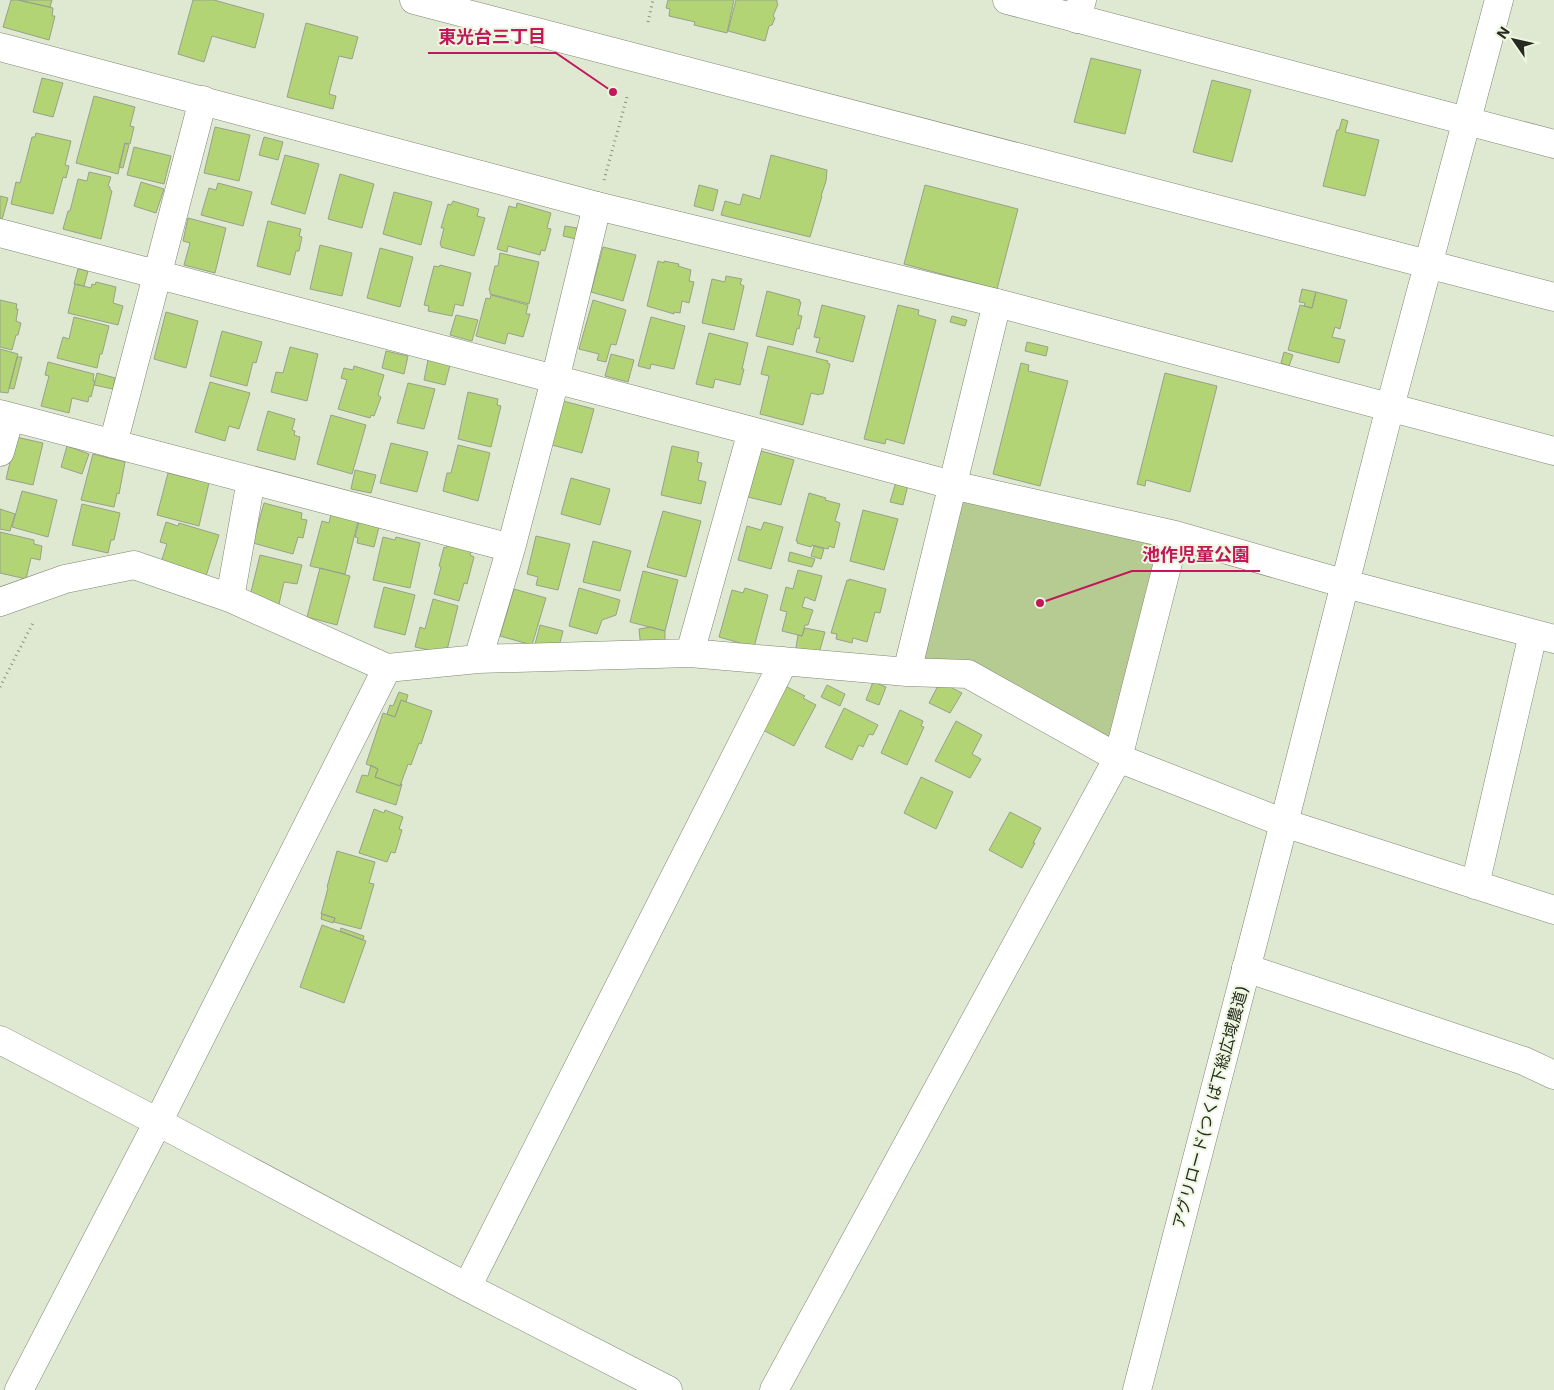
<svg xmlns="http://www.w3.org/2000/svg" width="1554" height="1390" viewBox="0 0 1554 1390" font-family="Inter,'Noto Sans JP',sans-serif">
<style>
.green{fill:#b5cb92}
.building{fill:#b2d475;stroke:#98a18b}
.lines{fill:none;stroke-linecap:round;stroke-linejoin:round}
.minor-casing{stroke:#7d8671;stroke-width:29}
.tertiary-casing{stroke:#7d8671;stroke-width:29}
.path{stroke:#8a9180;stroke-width:3;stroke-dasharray:1 4;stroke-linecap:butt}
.minor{stroke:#fff;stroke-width:28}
.tertiary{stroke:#fff;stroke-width:28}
.labels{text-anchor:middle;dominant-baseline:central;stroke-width:4;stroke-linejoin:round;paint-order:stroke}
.street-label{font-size:16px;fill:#272a21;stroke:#edf7df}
.leader{fill:none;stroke:#c2185b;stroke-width:2}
.callout-dot{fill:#c2185b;stroke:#edf7df;stroke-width:2}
.callout-label{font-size:18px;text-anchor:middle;font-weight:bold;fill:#c2185b;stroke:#edf7df;stroke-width:4;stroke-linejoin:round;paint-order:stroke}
</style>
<rect width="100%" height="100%" fill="#dfe9d2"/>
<path class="green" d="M 952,485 L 1175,535 L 1118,758 L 968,674 L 907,672 Z"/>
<path class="building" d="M 11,0 L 18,0 L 53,8 L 52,16 L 55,16 L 49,40 L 3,27 Z
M 18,0 L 52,0 L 50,7 Z
M 193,0 L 214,0 L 264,14 L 255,48 L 212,36 L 204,62 L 178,54 Z
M 668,0 L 734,0 L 727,33 L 694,25 L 695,22 L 669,16 L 670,9 L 666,8 Z
M 736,0 L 777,0 L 777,3 L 778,4 L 773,16 L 775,18 L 772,25 L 769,26 L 765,41 L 728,31 Z
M 306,23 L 358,37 L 352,59 L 339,56 L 329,94 L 336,96 L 333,109 L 287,97 Z
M 1091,58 L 1141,70 L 1125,134 L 1074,122 Z
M 42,78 L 63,83 L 53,117 L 33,112 Z
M 1212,80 L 1251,90 L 1232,162 L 1193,152 Z
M 94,96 L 135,107 L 130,126 L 134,127 L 130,144 L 125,143 L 118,174 L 76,163 Z
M 1342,119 L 1348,121 L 1345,132 L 1379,140 L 1365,196 L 1323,186 L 1337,130 L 1339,130 Z
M 215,127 L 250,135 L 239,181 L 204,173 Z
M 36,133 L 71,141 L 65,165 L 69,166 L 66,178 L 63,177 L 53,214 L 11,204 L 16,182 L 20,183 L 32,137 L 35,137 Z
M 264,137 L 283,142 L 278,160 L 259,155 Z
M 125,143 L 129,145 L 123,168 L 119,167 Z
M 134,147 L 171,156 L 164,184 L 127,175 Z
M 285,155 L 319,164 L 305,214 L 271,204 Z
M 771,155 L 827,170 L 826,181 L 821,196 L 822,196 L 810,237 L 721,215 L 725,201 L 740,205 L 743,194 L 760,199 Z
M 89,172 L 111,177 L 108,186 L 110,187 L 110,190 L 112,191 L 101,239 L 63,229 L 68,211 L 70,211 L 78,179 L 87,181 Z
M 340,174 L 374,184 L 362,228 L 328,219 Z
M 141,182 L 164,189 L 156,213 L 134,206 Z
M 218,183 L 252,192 L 243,226 L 201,215 L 209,188 L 216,190 Z
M 699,185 L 718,190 L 713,211 L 694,206 Z
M 925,185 L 1018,209 L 997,289 L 904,264 Z
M 394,192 L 432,202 L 421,245 L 383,234 Z
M 0,196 L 8,198 L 2,220 L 0,219 Z
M 453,201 L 479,209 L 477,216 L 485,218 L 474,256 L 441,247 L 441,245 L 440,244 L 444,228 L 441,228 L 448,204 L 451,205 Z
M 517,203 L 551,213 L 547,228 L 551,229 L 545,251 L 541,250 L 540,255 L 508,246 L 507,252 L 497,249 L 509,206 L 516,208 Z
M 188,218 L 226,228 L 215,273 L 184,265 L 190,243 L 183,241 Z
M 268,221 L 301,229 L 299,236 L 302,237 L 299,251 L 296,251 L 290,275 L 257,266 Z
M 565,226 L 577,228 L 576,239 L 563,236 Z
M 320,245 L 352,253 L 342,296 L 310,289 Z
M 603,247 L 636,255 L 623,301 L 591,292 Z
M 380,248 L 413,257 L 400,307 L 367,298 Z
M 500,253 L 539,262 L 529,304 L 490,294 L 490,291 L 489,290 L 495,266 L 498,266 Z
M 658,261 L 664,263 L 664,261 L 679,264 L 678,266 L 691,270 L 689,281 L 694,282 L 689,303 L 682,301 L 680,313 L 674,312 L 674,314 L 647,306 Z
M 440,265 L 471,273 L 463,306 L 455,304 L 452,316 L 428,311 L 429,306 L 424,305 L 434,266 L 439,267 Z
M 78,269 L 88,271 L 84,286 L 74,284 Z
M 726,276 L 742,279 L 740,284 L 744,286 L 734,330 L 702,323 L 712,279 L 725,282 Z
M 96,282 L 116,287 L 113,303 L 123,306 L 118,325 L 68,313 L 75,284 L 91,288 L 92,284 L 95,285 Z
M 1302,289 L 1316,292 L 1312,308 L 1304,306 L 1305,303 L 1299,302 Z
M 767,291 L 800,300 L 799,302 L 801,302 L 798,315 L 802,316 L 799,329 L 797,328 L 793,345 L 756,336 Z
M 1316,292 L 1347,300 L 1340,329 L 1335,327 L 1332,337 L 1345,340 L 1339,363 L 1288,350 L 1300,305 L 1312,308 Z
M 491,295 L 528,305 L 526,314 L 530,314 L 523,337 L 508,333 L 505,344 L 476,336 L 486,298 L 490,299 Z
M 0,300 L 17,304 L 16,309 L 18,309 L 16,321 L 21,323 L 18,335 L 16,335 L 12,350 L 0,347 Z
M 593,300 L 626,310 L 616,345 L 611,344 L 606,362 L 597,360 L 599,354 L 579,349 Z
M 822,305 L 865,316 L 853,362 L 816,352 L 820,338 L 814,337 Z
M 898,305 L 919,310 L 918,315 L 936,320 L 904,444 L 886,439 L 885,444 L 864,439 Z
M 166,312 L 198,321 L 186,368 L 154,359 Z
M 456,315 L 478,320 L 472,341 L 450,335 Z
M 952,316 L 967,320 L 965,326 L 950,322 Z
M 74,317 L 109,326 L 102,354 L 100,354 L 97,368 L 57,358 L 63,337 L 69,339 Z
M 651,317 L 685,326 L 674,369 L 651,364 L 650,369 L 638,366 Z
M 222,331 L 262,342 L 256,363 L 253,362 L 247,386 L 210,376 Z
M 709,333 L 748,343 L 742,369 L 744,369 L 740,385 L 715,379 L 713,388 L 696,384 Z
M 1027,342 L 1048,347 L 1046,356 L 1025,351 Z
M 768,346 L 828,361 L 827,363 L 830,364 L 823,394 L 820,394 L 819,395 L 811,393 L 803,425 L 760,414 L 769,376 L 761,374 Z
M 290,347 L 318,354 L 307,401 L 271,392 L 276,372 L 283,373 Z
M 0,349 L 18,354 L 8,393 L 0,392 Z
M 386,351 L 408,356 L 404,374 L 382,368 Z
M 1284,352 L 1293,355 L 1289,366 L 1281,363 Z
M 611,354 L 634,360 L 628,382 L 605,376 Z
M 17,357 L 22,357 L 14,389 L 9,388 Z
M 428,360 L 450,365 L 445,385 L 424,380 Z
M 48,362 L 94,374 L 93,381 L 95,381 L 91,397 L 89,396 L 88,402 L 72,398 L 69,413 L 41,406 L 49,376 L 45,375 Z
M 1021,363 L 1029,365 L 1028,371 L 1068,381 L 1040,486 L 993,474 Z
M 354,366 L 384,375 L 378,395 L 381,397 L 374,416 L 371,415 L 370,418 L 338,409 L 347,380 L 341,378 L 344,368 L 353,370 Z
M 97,373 L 115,378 L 113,389 L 94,385 Z
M 1165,373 L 1217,386 L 1190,492 L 1146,480 L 1145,486 L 1137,484 Z
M 210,382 L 250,393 L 239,429 L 229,426 L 225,441 L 195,432 Z
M 408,383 L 435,389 L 424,429 L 397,423 Z
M 468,392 L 498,399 L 497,405 L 501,406 L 491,447 L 458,439 Z
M 563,401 L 594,409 L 582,453 L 552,445 Z
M 268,411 L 295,419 L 292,430 L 295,431 L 294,435 L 300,437 L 295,460 L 257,450 Z
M 331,415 L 366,425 L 352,474 L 317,464 Z
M 16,437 L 43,443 L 33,485 L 6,479 Z
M 391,443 L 428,452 L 417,492 L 380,483 Z
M 458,445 L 490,453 L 478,501 L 443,491 L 447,473 L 451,473 Z
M 67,446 L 89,454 L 82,474 L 61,467 Z
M 672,446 L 699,452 L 697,462 L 702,463 L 698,480 L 706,482 L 701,504 L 661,495 Z
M 761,451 L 794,460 L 781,505 L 748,497 Z
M 93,454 L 125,462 L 119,494 L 117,493 L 114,507 L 81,500 Z
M 355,470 L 376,475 L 371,493 L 351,489 Z
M 168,473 L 209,483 L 199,526 L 157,515 Z
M 571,478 L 610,489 L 600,525 L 561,514 Z
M 896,482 L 908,485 L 903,505 L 890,502 Z
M 22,491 L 57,500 L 48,537 L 12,527 Z
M 809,493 L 826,498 L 825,500 L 840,504 L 835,521 L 840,523 L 834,548 L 829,546 L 828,549 L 812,545 L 811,547 L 797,543 L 798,541 L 796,541 Z
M 264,503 L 302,513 L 301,519 L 307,520 L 303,538 L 298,537 L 293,554 L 253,543 Z
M 82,504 L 120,513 L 114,540 L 111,540 L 108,553 L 72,545 Z
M 0,509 L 15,514 L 10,531 L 0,529 Z
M 863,510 L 898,519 L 884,570 L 850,561 Z
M 663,511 L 701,521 L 686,577 L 647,567 Z
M 331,514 L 358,521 L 345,574 L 310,566 L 322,521 L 329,523 Z
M 166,522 L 178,526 L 179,523 L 219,535 L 206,576 L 161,562 L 167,544 L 160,542 Z
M 359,522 L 379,527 L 374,547 L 357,543 L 358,538 L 355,537 Z
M 764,522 L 783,527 L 771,569 L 738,560 L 747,526 L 761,530 Z
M 0,532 L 34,540 L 34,544 L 42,546 L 40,560 L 31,558 L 26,579 L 0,573 Z
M 536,536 L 570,544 L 558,590 L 536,585 L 538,577 L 527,574 Z
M 383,537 L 395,540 L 396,537 L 420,543 L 410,588 L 373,580 Z
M 593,541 L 631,551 L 620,591 L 583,582 Z
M 448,544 L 471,550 L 470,555 L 474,557 L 467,584 L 464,583 L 459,601 L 434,594 L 441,567 L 439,566 L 444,547 L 446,548 Z
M 814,546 L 824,549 L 821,559 L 811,556 Z
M 790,552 L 815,559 L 812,567 L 788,561 Z
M 260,555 L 302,565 L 297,584 L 284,582 L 279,604 L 250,596 Z
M 320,568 L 350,576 L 337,625 L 307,617 Z
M 798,570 L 822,576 L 815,601 L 805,597 L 802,607 L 813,610 L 808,625 L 805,625 L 802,636 L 782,631 L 787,612 L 780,610 L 786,587 L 793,589 Z
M 643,571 L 678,580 L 665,631 L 630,622 Z
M 849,579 L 886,589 L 880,613 L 875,612 L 867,642 L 853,638 L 852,643 L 836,639 L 837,634 L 831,633 L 847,580 L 849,581 Z
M 384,587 L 415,595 L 405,635 L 374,627 Z
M 579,588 L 620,600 L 616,615 L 602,620 L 597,634 L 569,626 Z
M 745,588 L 768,595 L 754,647 L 719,637 L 732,590 L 743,593 Z
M 514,589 L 546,598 L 532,645 L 500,636 Z
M 433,599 L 458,606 L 446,654 L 415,647 L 420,627 L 425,629 Z
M 540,625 L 563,631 L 558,650 L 535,644 Z
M 651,627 L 665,631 L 665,647 L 641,649 L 639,629 Z
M 805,628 L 825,632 L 818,657 L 795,654 L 798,635 L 802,636 Z
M 873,682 L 886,687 L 879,705 L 866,700 Z
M 940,682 L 962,693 L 950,713 L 929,703 Z
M 781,684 L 805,696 L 803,698 L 816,705 L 794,746 L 759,728 Z
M 827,685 L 845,694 L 840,706 L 821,697 Z
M 399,692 L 408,695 L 406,702 L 401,700 L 395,717 L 387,714 L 390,705 L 393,706 Z
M 401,700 L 432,711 L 421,744 L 419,743 L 411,765 L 408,764 L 400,786 L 375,777 L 378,769 L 366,764 L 383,713 L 395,717 Z
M 844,708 L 878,725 L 873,735 L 869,734 L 863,747 L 859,745 L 852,760 L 825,747 Z
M 900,710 L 923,721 L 921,726 L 924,727 L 907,765 L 881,753 Z
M 956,721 L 982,735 L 972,754 L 981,759 L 970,778 L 935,761 Z
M 371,765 L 378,769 L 375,777 L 400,786 L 401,784 L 402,784 L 396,805 L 356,792 L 362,775 L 368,776 Z
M 921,777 L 953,792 L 936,829 L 904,813 Z
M 374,809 L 384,813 L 385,810 L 403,817 L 399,829 L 402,830 L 395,853 L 391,852 L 387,862 L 359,853 Z
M 1010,812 L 1041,828 L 1033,843 L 1035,843 L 1022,868 L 989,850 Z
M 337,851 L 375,862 L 369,883 L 374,884 L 361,929 L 334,922 L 335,918 L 321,914 L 328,888 L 327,887 Z
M 322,914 L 335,918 L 333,923 L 321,919 Z
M 322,925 L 366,941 L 344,1003 L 300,987 Z
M 341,928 L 364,936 L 363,940 L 340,931 Z"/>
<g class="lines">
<g class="minor-casing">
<path id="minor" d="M 1077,19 L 1082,0
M 0,233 L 752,431 L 952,485 L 1175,535 L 1346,584 L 1554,639
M 0,414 L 511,548
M 113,444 L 203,100
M 0,452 L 10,417
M 230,598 L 251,480
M 0,602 L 65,579 L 134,565 L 230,598 L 387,668 L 478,659 L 690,653 L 907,672 L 968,674 L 1118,758 L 1284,823 L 1554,910
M 690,653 L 752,431
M 478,659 L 511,548 L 555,380 L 597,206
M 907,672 L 997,303
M 1475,885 L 1533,634
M 1246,968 L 1524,1061 L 1554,1075
M 0,1040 L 158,1122 L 467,1287 L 668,1390
M 467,1287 L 784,661
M 19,1390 L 158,1122 L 387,668
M 774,1390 L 1118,758 L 1175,535"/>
</g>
<g class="tertiary-casing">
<path id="tertiary" d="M 414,0 L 1554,297
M 1007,0 L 1554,144
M 0,47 L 597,206 L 997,303 L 1554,451
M 1137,1390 L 1284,823 L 1390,407 L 1499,0"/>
</g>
<path class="path" d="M 648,22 L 653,0
M 604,180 L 627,97
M 0,687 L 34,621"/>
<use href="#minor" class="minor"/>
<use href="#tertiary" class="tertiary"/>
</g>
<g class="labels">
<g class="street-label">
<text transform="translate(1210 1107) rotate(-75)">アグリロード(つくば下総広域農道)</text>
</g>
</g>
<path class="leader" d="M613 92L556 53H428M1040 603L1132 571H1260"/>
<g class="callout-dot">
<circle cx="613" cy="92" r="5"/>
<circle cx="1040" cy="603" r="5"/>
</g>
<g class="callout-label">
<text x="492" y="43">東光台三丁目</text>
<text x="1196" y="561">池作児童公園</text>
</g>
<g transform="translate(1514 40) rotate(304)" stroke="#edf7df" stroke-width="4" paint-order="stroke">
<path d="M0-4L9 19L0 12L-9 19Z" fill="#272a21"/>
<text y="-8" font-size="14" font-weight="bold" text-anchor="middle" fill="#272a21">N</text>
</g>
</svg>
